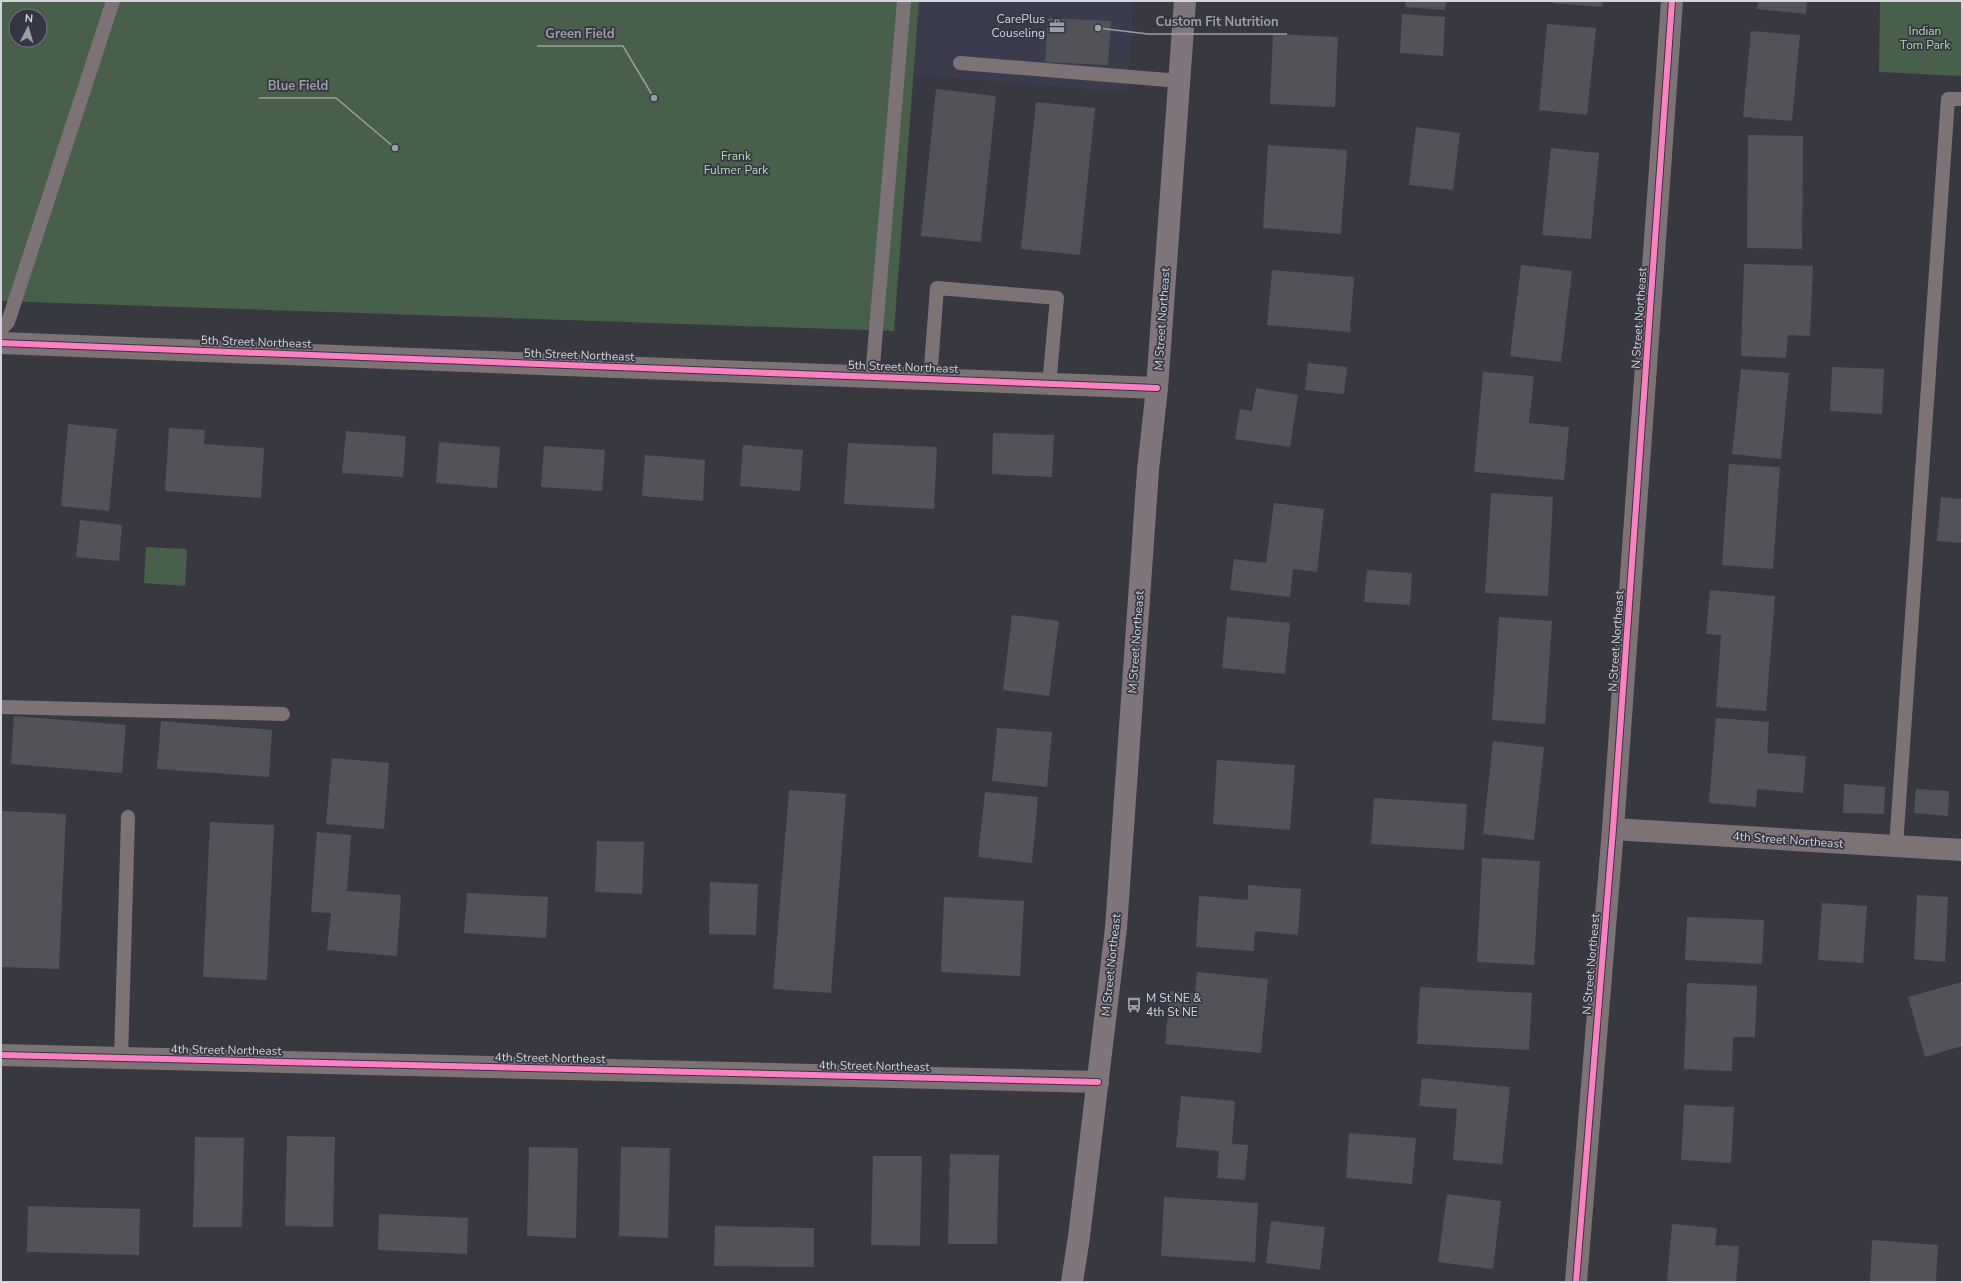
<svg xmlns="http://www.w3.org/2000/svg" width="1963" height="1283" viewBox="0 0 1963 1283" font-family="'Nunito Sans',sans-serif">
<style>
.built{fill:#3a3c4d}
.green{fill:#485f49;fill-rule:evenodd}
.building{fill:#525358}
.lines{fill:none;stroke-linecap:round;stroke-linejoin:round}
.service{stroke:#7d7376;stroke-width:14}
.minor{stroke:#7d7376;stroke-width:22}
.tertiary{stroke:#7d7376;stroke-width:22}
.secondary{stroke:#7f757a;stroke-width:22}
.cycleway-casing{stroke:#353643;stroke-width:8}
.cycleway{stroke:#ff80c0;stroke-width:6}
.labels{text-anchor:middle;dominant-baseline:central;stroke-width:3.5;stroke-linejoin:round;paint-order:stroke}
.poi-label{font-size:12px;fill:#d3d4dc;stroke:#353643;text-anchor:end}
.park-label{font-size:12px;fill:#abdfac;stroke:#353643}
.street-label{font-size:12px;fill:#d3d4dc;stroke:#353643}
.leader{fill:none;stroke:#9d9ea5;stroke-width:1.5}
.callout-dot{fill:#9d9ea5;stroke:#353643;stroke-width:1.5}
.callout-label{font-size:13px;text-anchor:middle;font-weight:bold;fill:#9d9ea5;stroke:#353643;stroke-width:3.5;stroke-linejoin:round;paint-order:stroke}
</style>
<rect width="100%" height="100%" fill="#383940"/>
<path class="built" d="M 919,1 L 1134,1 L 1127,92 L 914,75 Z"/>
<path class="green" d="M 1,1 L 919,1 L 894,331 L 1,301 ZM 16,16 L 40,16 L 40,40 L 16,40 Z
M 1880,1 L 1962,1 L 1962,76 L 1879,72 Z
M 146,547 L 187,549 L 185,586 L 144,583 Z"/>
<path class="building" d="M 1406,1 L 1446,1 L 1445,10 L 1405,7 Z
M 1553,1 L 1603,1 L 1602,7 L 1553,3 Z
M 1758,1 L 1807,1 L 1806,14 L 1757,9 Z
M 1402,14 L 1445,17 L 1443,56 L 1400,53 Z
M 1048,18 L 1111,21 L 1108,65 L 1045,62 Z
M 1547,24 L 1596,28 L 1587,115 L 1539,110 Z
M 1751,31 L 1800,35 L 1792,121 L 1743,117 Z
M 1273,34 L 1338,37 L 1335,107 L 1270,104 Z
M 936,89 L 996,96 L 981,242 L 921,236 Z
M 1036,102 L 1095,108 L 1080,255 L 1021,249 Z
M 1416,127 L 1460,133 L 1453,190 L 1409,185 Z
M 1748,135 L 1803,136 L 1802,249 L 1747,248 Z
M 1268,145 L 1347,150 L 1341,234 L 1263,228 Z
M 1551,148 L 1599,153 L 1591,239 L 1542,235 Z
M 1744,264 L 1813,266 L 1810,336 L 1788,335 L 1786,358 L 1741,356 Z
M 1521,265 L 1572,271 L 1561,362 L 1510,356 Z
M 1272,270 L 1354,277 L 1350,332 L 1267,325 Z
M 1308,363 L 1347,367 L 1344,394 L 1305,390 Z
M 1832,367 L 1884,369 L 1882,414 L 1830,411 Z
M 1741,369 L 1789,373 L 1781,459 L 1732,454 Z
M 1483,372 L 1534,376 L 1529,423 L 1569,427 L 1564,480 L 1474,472 Z
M 1256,388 L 1298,395 L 1290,447 L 1235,439 L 1240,409 L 1252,411 Z
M 68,424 L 117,429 L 109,511 L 61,506 Z
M 169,428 L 205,430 L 204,444 L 264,448 L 261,498 L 165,491 Z
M 346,431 L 406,436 L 403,477 L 342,473 Z
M 993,433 L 1054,435 L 1052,477 L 992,474 Z
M 439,442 L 500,447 L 497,488 L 436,483 Z
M 848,443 L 937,447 L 934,509 L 844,504 Z
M 743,445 L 803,450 L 800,491 L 740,486 Z
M 544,446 L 605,450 L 602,491 L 541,487 Z
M 645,455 L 705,460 L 703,501 L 642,496 Z
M 1729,464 L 1780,467 L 1773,569 L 1722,565 Z
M 1491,493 L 1553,497 L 1548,596 L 1485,593 Z
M 1941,497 L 1962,499 L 1962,543 L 1937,541 Z
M 1274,503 L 1324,509 L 1317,572 L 1293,569 L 1290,597 L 1230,590 L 1234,559 L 1266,563 Z
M 80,520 L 122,525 L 119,561 L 76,557 Z
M 1367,570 L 1412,573 L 1410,605 L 1364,602 Z
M 1710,590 L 1775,596 L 1766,711 L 1716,707 L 1721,635 L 1706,634 Z
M 1012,615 L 1059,621 L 1049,696 L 1003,690 Z
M 1227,617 L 1290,623 L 1285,674 L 1222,668 Z
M 1499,617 L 1552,621 L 1545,724 L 1492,720 Z
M 14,716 L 126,725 L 122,773 L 11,764 Z
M 1716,718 L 1769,722 L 1767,753 L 1806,756 L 1803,793 L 1757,789 L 1756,807 L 1709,803 Z
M 161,721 L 272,730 L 269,777 L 157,769 Z
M 997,728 L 1052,732 L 1047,787 L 992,781 Z
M 1493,741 L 1544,747 L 1534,840 L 1483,834 Z
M 332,758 L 389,763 L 384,829 L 326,824 Z
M 1217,760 L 1295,765 L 1290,830 L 1213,824 Z
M 1844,784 L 1885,787 L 1884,814 L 1843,813 Z
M 1916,789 L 1949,791 L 1948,816 L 1914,813 Z
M 789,790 L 846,794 L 831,993 L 773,989 Z
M 985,792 L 1038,797 L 1032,863 L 978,857 Z
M 1374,798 L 1467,804 L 1464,850 L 1371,844 Z
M 2,811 L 66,814 L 59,969 L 1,967 Z
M 210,822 L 274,825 L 267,980 L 203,977 Z
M 317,832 L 351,835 L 347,891 L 401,895 L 397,956 L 327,950 L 331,913 L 311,912 Z
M 597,841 L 644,842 L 642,894 L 595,892 Z
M 1482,858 L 1540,861 L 1534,965 L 1477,962 Z
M 710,882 L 758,884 L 756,935 L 709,934 Z
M 1248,885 L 1301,889 L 1298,935 L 1255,931 L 1254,951 L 1196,947 L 1199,896 L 1248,900 Z
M 467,893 L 548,897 L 546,938 L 464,933 Z
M 1917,895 L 1948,897 L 1945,962 L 1914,959 Z
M 944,897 L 1024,901 L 1020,976 L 941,972 Z
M 1822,903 L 1867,906 L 1863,963 L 1818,960 Z
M 1687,917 L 1764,920 L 1762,964 L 1685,960 Z
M 1197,972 L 1268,979 L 1261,1053 L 1165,1044 L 1170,991 L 1195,993 Z
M 1962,982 L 1962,1046 L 1925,1057 L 1908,997 Z
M 1687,983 L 1757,986 L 1755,1037 L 1733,1037 L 1732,1071 L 1684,1069 Z
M 1420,987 L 1532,993 L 1529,1050 L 1417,1044 Z
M 1422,1078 L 1510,1087 L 1502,1164 L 1453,1160 L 1457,1109 L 1419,1106 Z
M 1181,1096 L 1235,1101 L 1232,1144 L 1248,1145 L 1245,1180 L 1217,1178 L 1219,1151 L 1176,1147 Z
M 1684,1105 L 1734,1107 L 1731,1163 L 1681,1160 Z
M 1349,1133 L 1416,1138 L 1412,1184 L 1346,1178 Z
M 287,1136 L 335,1137 L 333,1227 L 285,1226 Z
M 195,1137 L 244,1138 L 242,1227 L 193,1227 Z
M 529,1147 L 578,1148 L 576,1238 L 527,1236 Z
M 621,1147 L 670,1148 L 668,1238 L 619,1236 Z
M 950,1154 L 999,1155 L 997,1244 L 948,1244 Z
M 873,1156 L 922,1156 L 920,1246 L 871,1245 Z
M 1447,1194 L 1501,1201 L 1493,1269 L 1438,1262 Z
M 1164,1197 L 1258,1203 L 1255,1262 L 1161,1256 Z
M 28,1206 L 140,1209 L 139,1255 L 27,1252 Z
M 379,1214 L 468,1218 L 467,1254 L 378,1250 Z
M 1271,1221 L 1325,1227 L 1320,1270 L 1266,1263 Z
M 1672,1224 L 1717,1228 L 1715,1245 L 1739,1246 L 1736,1282 L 1667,1282 Z
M 715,1226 L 814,1228 L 814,1267 L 714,1266 Z
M 1872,1240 L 1938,1245 L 1936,1282 L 1870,1282 Z"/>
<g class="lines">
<path class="service" d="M 960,63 L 1180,81
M 1,329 L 8,322 L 113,1
M 872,377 L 904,1
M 930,380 L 937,288 L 1057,298 L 1049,385
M 1,707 L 283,714
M 1896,846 L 1948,99 L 1962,99
M 121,1058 L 128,817"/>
<path class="minor" d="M 1,343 L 1157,388
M 1613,829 L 1962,850
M 1576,1282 L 1613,829 L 1672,1"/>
<path class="tertiary" d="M 1,1055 L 1098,1082"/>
<path class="secondary" d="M 1072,1282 L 1079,1237 L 1116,928 L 1148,470 L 1157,388 L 1185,1"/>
<g class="cycleway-casing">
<path id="cycleway" d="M 1,343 L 1157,388
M 1,1055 L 1098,1082
M 1576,1282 L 1613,829 L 1672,1"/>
</g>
<use href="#cycleway" class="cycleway"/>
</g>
<defs>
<g id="office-bare" transform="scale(1.2)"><path d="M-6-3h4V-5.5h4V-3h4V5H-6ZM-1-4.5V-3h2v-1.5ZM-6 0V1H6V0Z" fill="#9d9ea5" stroke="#353643" stroke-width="2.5" paint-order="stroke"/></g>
<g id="bus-bare" transform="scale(1.2)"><path d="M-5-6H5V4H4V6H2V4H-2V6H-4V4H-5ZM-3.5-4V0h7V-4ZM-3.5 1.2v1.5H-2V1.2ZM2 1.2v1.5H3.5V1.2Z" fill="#9d9ea5" stroke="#353643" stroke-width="2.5" paint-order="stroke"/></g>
</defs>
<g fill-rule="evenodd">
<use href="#office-bare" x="1057" y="26"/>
<use href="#bus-bare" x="1134" y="1005"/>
</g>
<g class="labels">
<g class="poi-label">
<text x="1045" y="19">CarePlus<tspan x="1045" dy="14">Couseling</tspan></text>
<text x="1146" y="998" text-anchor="start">M St NE &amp;<tspan x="1146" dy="14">4th St NE</tspan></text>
</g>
<g class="park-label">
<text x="1925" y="31">Indian<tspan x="1925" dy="14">Tom Park</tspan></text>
<text x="736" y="156">Frank<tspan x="736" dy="14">Fulmer Park</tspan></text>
</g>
<g class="street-label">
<text transform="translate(1639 318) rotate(-86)">N Street Northeast</text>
<text transform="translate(1162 319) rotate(-86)">M Street Northeast</text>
<text transform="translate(256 342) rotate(2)">5th Street Northeast</text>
<text transform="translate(579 355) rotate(2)">5th Street Northeast</text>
<text transform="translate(903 367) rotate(2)">5th Street Northeast</text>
<text transform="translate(1616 641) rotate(-86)">N Street Northeast</text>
<text transform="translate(1136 642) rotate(-86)">M Street Northeast</text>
<text transform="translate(1788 840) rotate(4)">4th Street Northeast</text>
<text transform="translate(1591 964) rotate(-85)">N Street Northeast</text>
<text transform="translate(1111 965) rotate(-84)">M Street Northeast</text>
<text transform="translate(226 1050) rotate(1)">4th Street Northeast</text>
<text transform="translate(550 1058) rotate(1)">4th Street Northeast</text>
<text transform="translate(874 1066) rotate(1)">4th Street Northeast</text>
</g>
</g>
<path class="leader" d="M1098 28L1148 34H1287M654 98L623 46H537M395 148L336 98H259"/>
<g class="callout-dot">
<circle cx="1098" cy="28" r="4"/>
<circle cx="654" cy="98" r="4"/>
<circle cx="395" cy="148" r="4"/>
</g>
<g class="callout-label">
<text x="1217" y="26">Custom Fit Nutrition</text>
<text x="580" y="38">Green Field</text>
<text x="298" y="90">Blue Field</text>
</g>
<rect width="1963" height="1283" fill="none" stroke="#d3d4dc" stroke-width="4"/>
<g transform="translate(28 28) rotate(5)"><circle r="19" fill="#353643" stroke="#747580"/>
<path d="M0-3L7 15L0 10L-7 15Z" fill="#9d9ea5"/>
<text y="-6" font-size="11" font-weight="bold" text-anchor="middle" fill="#d3d4dc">N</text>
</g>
</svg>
